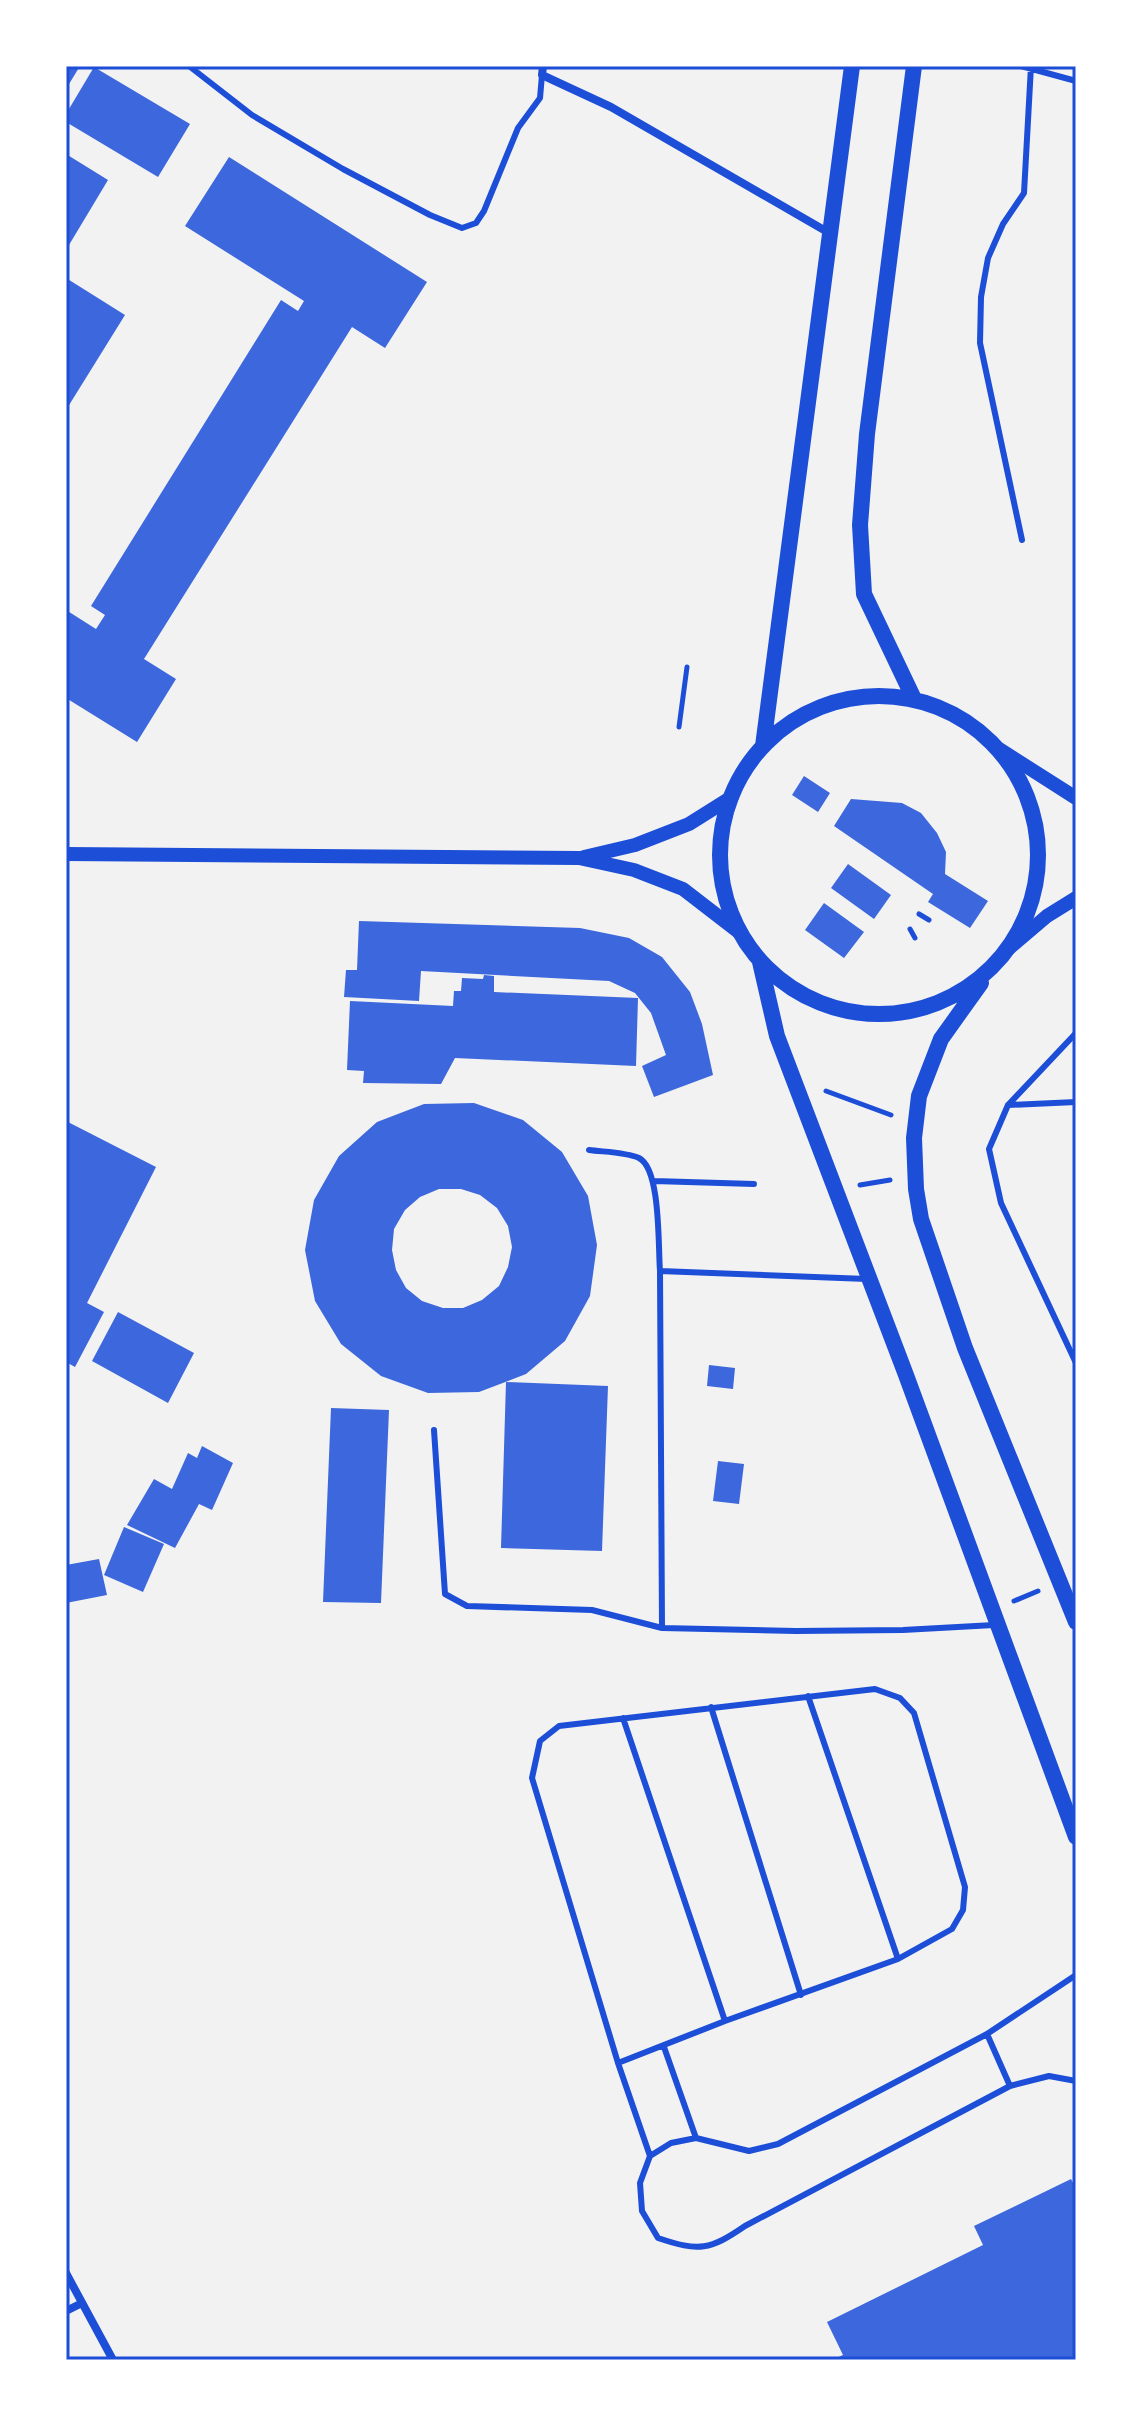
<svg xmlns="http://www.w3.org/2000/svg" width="1142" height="2426" viewBox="0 0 1142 2426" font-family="'IBM Plex Sans',sans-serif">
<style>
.building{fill:#3d67dc;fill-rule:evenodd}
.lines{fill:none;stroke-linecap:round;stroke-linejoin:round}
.path{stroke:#1d4ed8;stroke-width:5}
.service{stroke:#1d4ed8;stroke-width:6}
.minor{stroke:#1d4ed8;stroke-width:8}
.tertiary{stroke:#1d4ed8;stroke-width:14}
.secondary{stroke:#1d4ed8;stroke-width:16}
.neatline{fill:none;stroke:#1d4ed8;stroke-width:3}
</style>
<rect width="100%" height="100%" fill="#f2f2f2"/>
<path class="building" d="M 66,66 L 80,66 L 66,89 Z
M 94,67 L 190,124 L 158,177 L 66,122 L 66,114 Z
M 66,154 L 108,180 L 66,250 Z
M 229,157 L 427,282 L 385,348 L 352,327 L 144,659 L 176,679 L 137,742 L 66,698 L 66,610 L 96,629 L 105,615 L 91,606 L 281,300 L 298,311 L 304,301 L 185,226 Z
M 66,278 L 125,315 L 66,410 Z
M 804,776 L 830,793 L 818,812 L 792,795 Z
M 851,799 L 902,803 L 921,813 L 937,833 L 946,852 L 945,874 L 988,901 L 970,928 L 928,902 L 933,894 L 834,826 Z
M 848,864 L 891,895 L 874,919 L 831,888 Z
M 824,903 L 864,932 L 844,958 L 805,930 Z
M 359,921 L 580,928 L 629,938 L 662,957 L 690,992 L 702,1024 L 713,1075 L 654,1097 L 642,1066 L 666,1055 L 651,1013 L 635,993 L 609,981 L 421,971 L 419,1001 L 344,997 L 346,970 L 357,970 Z
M 484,975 L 494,976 L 494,992 L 638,998 L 636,1066 L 455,1058 L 441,1084 L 363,1083 L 364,1071 L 347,1070 L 350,1001 L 453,1006 L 454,991 L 461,991 L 462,978 L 483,979 Z
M 474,1103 L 523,1120 L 562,1152 L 588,1196 L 597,1245 L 590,1296 L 565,1341 L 526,1374 L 479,1392 L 428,1393 L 381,1376 L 341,1344 L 315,1301 L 305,1250 L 314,1200 L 339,1156 L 377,1122 L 424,1104 ZM 439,1189 L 461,1189 L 480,1195 L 497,1208 L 508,1226 L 512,1247 L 508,1267 L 499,1286 L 482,1300 L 463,1308 L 443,1308 L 422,1301 L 406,1288 L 396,1270 L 392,1250 L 394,1229 L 405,1210 L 420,1197 Z
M 66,1121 L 156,1167 L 87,1303 L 104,1312 L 75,1367 L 66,1362 Z
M 118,1312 L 194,1353 L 168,1403 L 92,1361 Z
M 709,1365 L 735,1368 L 733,1389 L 707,1386 Z
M 506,1382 L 608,1386 L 602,1551 L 501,1548 Z
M 331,1408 L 389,1410 L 381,1603 L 323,1602 Z
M 202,1446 L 233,1463 L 212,1510 L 199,1504 L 175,1548 L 127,1525 L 154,1479 L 172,1489 L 188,1453 L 197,1458 Z
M 718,1461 L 744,1464 L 739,1504 L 713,1501 Z
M 124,1527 L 164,1544 L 143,1592 L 104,1575 Z
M 99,1559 L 107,1595 L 66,1603 L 66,1565 Z
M 1071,2179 L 1076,2188 L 1076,2360 L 832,2360 L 843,2355 L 827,2322 L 983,2245 L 974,2226 Z"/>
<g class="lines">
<path class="path" d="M 679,727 L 687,667
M 919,914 L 929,920
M 910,929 L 915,938
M 826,1091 L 891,1115
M 860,1185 L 890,1180
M 1014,1601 L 1038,1591"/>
<path class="service" d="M 189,66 L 252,115 L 343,169 L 430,215 L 462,228 L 476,223 L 484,211 L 518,128 L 540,98 L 542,75
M 1021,66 L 1076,81
M 1022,540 L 980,343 L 981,297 L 988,258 L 1003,224 L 1024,193 L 1031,66
M 1076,1033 L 1008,1105 L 989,1149 L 1001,1203 L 1076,1363
M 1008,1105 L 1076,1102
M 589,1150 C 604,1152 626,1152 639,1158 C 661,1169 658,1247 660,1271
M 654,1181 L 754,1184
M 434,1430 L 445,1594 L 467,1606 L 592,1610 L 662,1628 L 660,1271 L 867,1279
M 662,1628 L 796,1631 L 903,1630 L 994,1625
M 808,1696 L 898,1959
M 711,1707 L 801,1995
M 623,1718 L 725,2021
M 1076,1975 L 987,2034 L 778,2144 L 749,2151 L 696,2138 L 671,2143 L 650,2156 L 640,2183 L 642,2211 L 658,2238 C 699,2252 710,2250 745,2226 L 1010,2086 L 1049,2076 L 1076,2081
M 987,2034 L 1010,2086
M 664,2047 L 696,2138
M 618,2063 L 725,2021 L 898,1959 L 952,1929 L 963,1910 L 965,1887 L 914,1713 L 900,1698 L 875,1689 L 559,1726 L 540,1741 L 532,1778 L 618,2063 L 650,2156"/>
<path class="minor" d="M 543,66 L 542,75 L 611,107 L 831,234
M 66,2273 L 113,2360
M 66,2311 L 82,2303"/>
<path class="tertiary" d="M 999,749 L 1076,798
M 66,854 L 579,858 L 634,870 L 683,889 L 740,933
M 584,857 L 635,845 L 689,824 L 732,797
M 1007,950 L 1047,916 L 1076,898"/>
<path class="secondary" d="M 914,66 L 867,434 L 860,525 L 864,594 L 914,699
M720 855a159 159 0 1 1 318 0a159 159 0 1 1-318 0Z
M 763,746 L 852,66
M 760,962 L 777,1036 L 906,1375 L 1076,1837
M 981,983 L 941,1039 L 919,1096 L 914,1138 L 916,1189 L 921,1219 L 965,1348 L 1076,1622"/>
</g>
<rect width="1142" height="2426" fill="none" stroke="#ffffff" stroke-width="136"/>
<rect x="68" y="68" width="1006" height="2290" class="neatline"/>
</svg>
